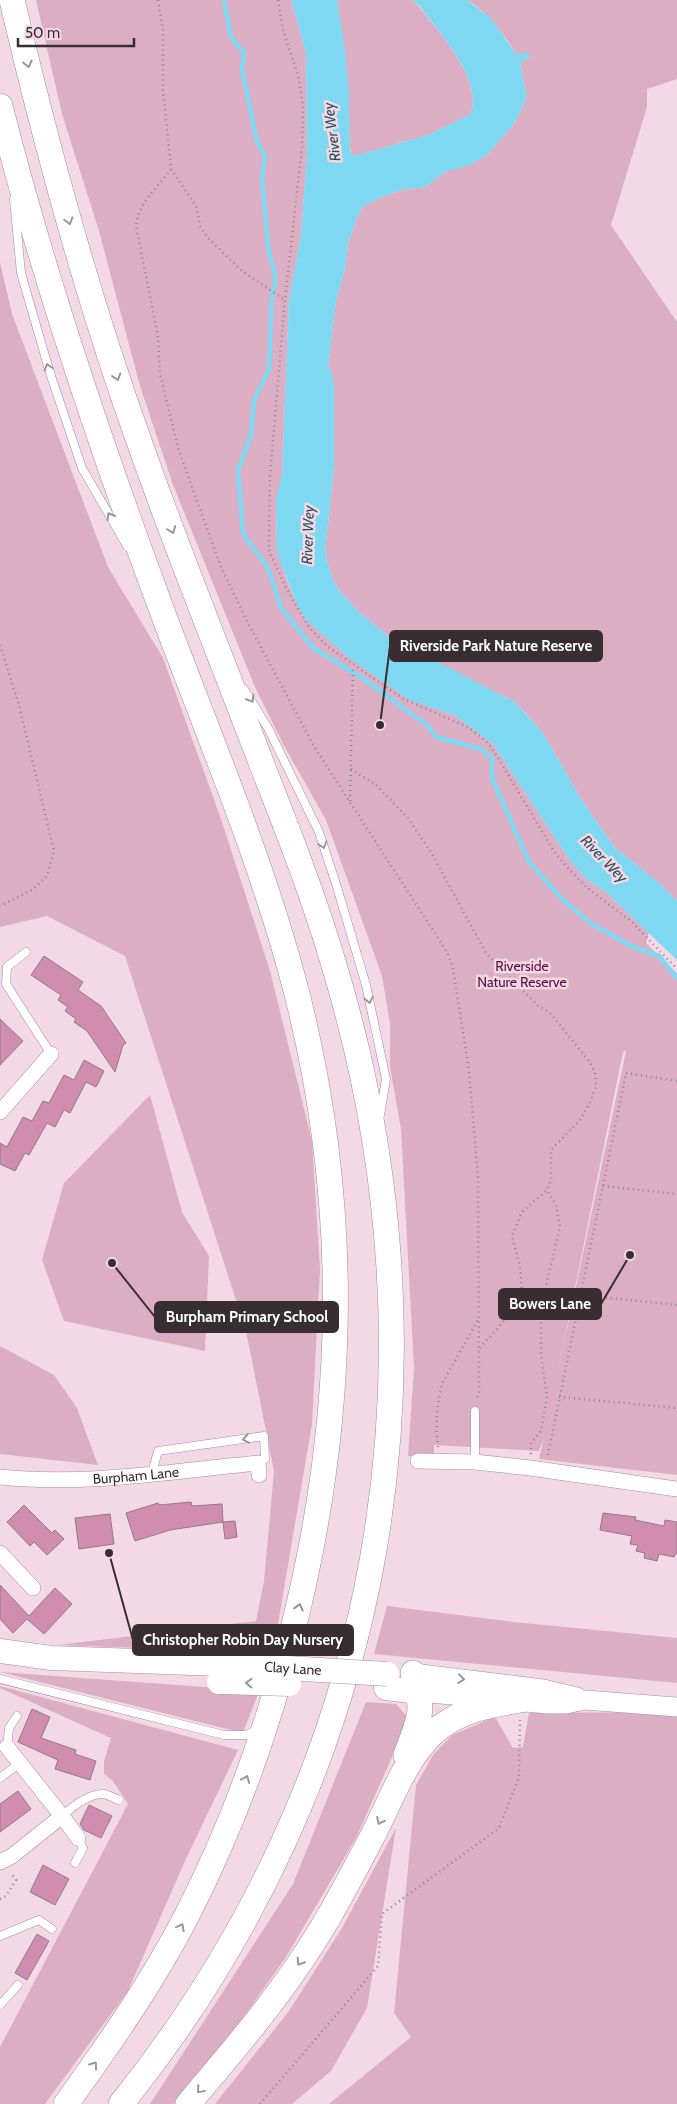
<svg xmlns="http://www.w3.org/2000/svg" width="677" height="2104" viewBox="0 0 677 2104" font-family="Cabin,sans-serif">
<style>
.green{fill:#dcaec4;fill-rule:evenodd}
.water{fill:#7ed8f1}
.lines{fill:none;stroke-linecap:round;stroke-linejoin:round}
.stream{stroke:#7ed8f1;stroke-width:4.5}
.building{fill:#d18daf;stroke:#927a85}
.service-casing{stroke:#a48c98;stroke-width:9}
.minor-casing{stroke:#a48c98;stroke-width:16}
.tertiary-casing{stroke:#a48c98;stroke-width:20}
.primary-casing{stroke:#a48c98;stroke-width:25}
.trunk-casing{stroke:#a48c98;stroke-width:26}
.path{stroke:#95838b;stroke-width:2.5;stroke-dasharray:1 4;stroke-linecap:butt}
.service{stroke:#fff;stroke-width:8}
.minor{stroke:#fff;stroke-width:15}
.tertiary{stroke:#fff;stroke-width:19}
.primary{stroke:#fff;stroke-width:24}
.trunk{stroke:#fff;stroke-width:25}
.primary-bridge-casing{stroke:#a48c98;stroke-width:25;stroke-linecap:butt}
.primary-bridge{stroke:#fff;stroke-width:24}
.oneway{stroke:#9c9698}
.labels{text-anchor:middle;dominant-baseline:central;stroke-width:5;stroke-linejoin:round;paint-order:stroke}
.park-label{font-size:14px;fill:#5f0e40;stroke:#f3d9e5}
.street-label{font-size:14px;fill:#382e32;stroke:#f3d9e5}
.water-label{font-size:15px;font-style:italic;fill:#27505a;stroke:#f3d9e5}
.leader{fill:none;stroke:#382e32;stroke-width:2}
.callout-dot{fill:#382e32;stroke:#f3d9e5;stroke-width:2}
.callout{fill:#382e32;stroke:#382e32;stroke-width:2}
.callout-label{font-size:15px;text-anchor:middle;font-weight:bold;fill:#fff}
</style>
<rect width="100%" height="100%" fill="#f3d9e5"/>
<path class="green" d="M 36,0 L 291,0 L 306,53 L 307,153 L 301,235 L 289,300 L 282,475 C 269,529 278,572 306,620 L 414,701 L 454,715 L 493,744 L 571,862 L 586,879 L 607,893 L 649,932 L 646,943 L 677,974 L 677,1475 L 539,1459 L 544,1438 L 539,1451 L 434,1445 L 434,1456 L 408,1456 L 414,1368 L 401,1129 L 390,1067 L 390,1023 L 382,976 L 326,820 L 283,744 L 255,687 L 173,485 L 140,386 L 99,231 L 62,114 ZM 626,1050 L 626,1051 L 557,1376 L 623,1052 Z
M 337,0 L 411,0 L 418,5 C 439,33 482,77 471,114 L 428,135 L 355,156 L 351,155 Z
M 467,0 L 677,0 L 677,79 L 647,89 L 647,107 L 611,225 L 677,322 L 677,901 L 656,880 L 615,848 L 581,799 L 543,733 L 522,709 L 508,698 L 485,688 L 388,636 L 357,610 L 339,590 L 332,578 L 325,552 L 334,467 L 334,387 L 328,368 L 336,301 L 346,264 L 348,243 L 359,213 L 362,207 L 379,198 L 401,190 L 426,187 L 445,172 L 487,155 L 514,124 L 525,102 L 526,93 L 520,63 L 530,57 L 516,54 C 504,34 488,12 467,0 Z
M 0,262 L 12,314 L 108,567 L 163,658 L 221,819 L 270,971 L 312,1141 L 320,1269 L 312,1424 L 273,1653 L 58,1645 L 256,1621 L 264,1581 L 274,1471 L 246,1331 L 125,956 L 47,916 L 0,927 Z
M 150,1095 L 182,1212 L 209,1256 L 205,1351 L 64,1321 L 42,1260 L 64,1183 Z
M 0,1346 L 54,1375 L 77,1408 L 98,1465 L 0,1454 Z
M 387,1606 L 514,1622 L 677,1638 L 677,1683 L 374,1654 Z
M 0,1672 L 259,1691 L 243,1733 Z
M 0,1686 L 238,1750 L 185,1861 L 128,1991 L 45,2104 L 0,2104 L 0,2047 L 128,1804 L 113,1781 L 104,1774 L 104,1761 L 111,1738 L 0,1688 Z
M 366,1702 L 396,1704 L 409,1719 L 356,1838 L 286,1957 L 219,2052 L 174,2104 L 150,2104 L 293,1884 Z
M 645,1712 L 677,1715 L 677,2104 L 329,2104 L 411,2037 L 394,2013 L 416,1785 L 433,1755 L 452,1735 L 495,1717 L 513,1748 L 523,1747 L 529,1713 Z
M 396,1828 L 367,2008 L 331,2071 L 292,2104 L 215,2104 L 289,2011 L 342,1928 Z"/>
<path class="water" d="M 291,0 L 337,0 L 345,49 L 349,92 L 350,152 L 355,156 L 428,135 L 471,114 C 482,77 439,33 419,5 L 411,0 L 467,0 L 491,18 L 516,54 L 529,53 L 530,57 L 520,63 L 526,93 L 525,102 L 514,124 L 487,155 L 470,165 L 445,172 L 426,187 L 401,190 L 379,198 L 362,207 L 359,213 L 348,243 L 346,264 L 336,301 L 328,368 L 332,372 L 334,387 L 334,467 L 325,552 L 332,578 L 339,590 L 357,610 L 388,636 L 515,702 L 543,733 L 581,799 L 615,848 L 656,880 L 677,901 L 677,960 L 607,893 L 586,879 L 571,862 L 493,744 L 454,715 L 409,700 L 349,658 L 306,620 L 297,605 L 277,553 L 276,499 L 282,475 L 289,300 L 301,235 L 307,153 L 306,53 Z"/>
<g class="lines">
<path class="stream" d="M 224,0 L 231,37 L 244,53 L 242,69 L 257,142 L 265,156 L 262,177 L 268,247 L 276,278 L 272,293 L 269,369 L 254,401 L 251,435 L 238,470 L 243,534 L 268,568 L 281,608 L 313,648 L 361,677 L 428,726 L 436,737 L 481,749 L 492,758 L 492,778 L 529,862 L 565,902 L 592,924 L 633,947 L 659,956 L 677,978"/>
</g>
<path class="building" d="M 44,956 L 83,982 L 78,990 L 101,1006 L 126,1043 L 123,1045 L 115,1072 L 87,1031 L 74,1022 L 76,1019 L 65,1011 L 68,1007 L 58,1000 L 61,995 L 31,975 Z
M 0,1019 L 23,1041 L 0,1065 Z
M 84,1060 L 104,1071 L 96,1087 L 86,1082 L 70,1113 L 64,1110 L 55,1127 L 47,1123 L 29,1155 L 25,1153 L 15,1171 L 0,1164 L 0,1143 L 7,1147 L 23,1117 L 32,1121 L 43,1101 L 49,1103 L 64,1075 L 74,1080 Z
M 191,1502 L 192,1506 L 222,1504 L 223,1522 L 170,1530 L 135,1541 L 126,1513 L 158,1503 L 159,1505 Z
M 24,1505 L 52,1533 L 55,1530 L 64,1539 L 47,1555 L 34,1542 L 30,1546 L 7,1522 Z
M 603,1513 L 636,1517 L 635,1520 L 664,1526 L 665,1520 L 677,1522 L 677,1552 L 674,1557 L 659,1554 L 657,1561 L 644,1558 L 645,1553 L 636,1551 L 638,1545 L 630,1544 L 632,1536 L 600,1530 Z
M 110,1514 L 114,1544 L 79,1549 L 75,1518 Z
M 235,1521 L 237,1537 L 225,1539 L 223,1522 Z
M 0,1585 L 29,1616 L 55,1588 L 72,1604 L 44,1634 L 27,1619 L 13,1633 L 0,1619 Z
M 32,1709 L 50,1717 L 41,1738 L 76,1750 L 75,1754 L 96,1761 L 90,1780 L 55,1769 L 58,1760 L 18,1742 Z
M 18,1791 L 31,1809 L 0,1832 L 0,1804 Z
M 89,1805 L 112,1816 L 101,1838 L 84,1830 L 80,1824 Z
M 43,1865 L 69,1879 L 55,1905 L 30,1892 Z
M 37,1934 L 49,1941 L 27,1980 L 15,1973 Z"/>
<g class="lines">
<g class="service-casing">
<path id="service" d="M 14,199 L 21,273 L 50,373 L 82,468 L 127,546
M 244,689 L 268,728 L 319,832 L 337,887 L 366,985 L 386,1079 L 380,1115
M 26,952 L 7,967 L 6,984 L 51,1054
M 475,1462 L 475,1411
M 152,1473 L 158,1451 L 264,1436 L 265,1459 L 258,1463
M 0,1679 L 224,1735 L 246,1735 L 257,1730
M 4,1747 L 7,1747 L 9,1728 L 17,1716
M 0,1778 L 20,1763
M 62,1816 C 72,1807 89,1793 104,1794 C 109,1795 115,1799 119,1800
M 75,1863 L 83,1848 L 78,1838
M 0,1936 L 39,1920 L 52,1929
M 0,2005 L 18,1985"/>
</g>
<g class="minor-casing">
<g id="minor">
<path d="M 0,1112 L 51,1054"/>
<path d="M 418,1461 L 475,1462 L 530,1468 L 677,1489"/>
<path id="s1" d="M 0,1477 C 85,1486 173,1471 258,1463 L 259,1475"/>
<path d="M 0,1553 L 33,1588"/>
<path d="M 7,1747 L 62,1816"/>
<path d="M 0,1862 L 12,1856 L 62,1816 L 78,1838"/>
</g>
</g>
<g class="tertiary-casing">
<path id="tertiary" d="M 413,1673 L 543,1689 L 577,1697
M 419,1692 L 547,1704 L 566,1704 L 585,1700 L 677,1707"/>
</g>
<g class="primary-casing">
<path id="primary" d="M 0,1651 L 51,1658 L 221,1664
M 386,1688 L 419,1692"/>
</g>
<g class="trunk-casing">
<path id="trunk" d="M 12,0 C 47,149 87,297 139,441 C 177,550 221,657 262,765 C 288,831 314,897 334,965 C 455,1366 385,1776 121,2104
M 0,106 C 42,273 98,438 158,600 C 206,730 261,856 296,990 C 351,1205 347,1415 293,1629 C 268,1728 233,1826 186,1917 C 152,1983 109,2044 66,2104
M 406,1755 C 419,1720 426,1711 413,1673
M 188,2104 C 240,2043 291,1983 331,1913 C 345,1888 359,1862 372,1837 C 390,1803 403,1763 431,1735 C 455,1711 488,1705 521,1700"/>
</g>
<path class="path" d="M 158,0 L 163,29 L 163,90 L 171,169 L 196,206 L 200,226 L 207,237 L 242,271 L 285,300
M 278,0 L 283,30 L 298,75 L 303,106 L 302,147 L 285,300 L 270,476 L 269,550 L 285,586 L 309,627 L 327,646 L 402,698 L 468,727 L 486,741 L 497,756 L 553,850 L 566,866 L 585,886 L 632,922 L 677,969
M 171,169 C 158,188 138,202 136,226 L 158,337 L 160,374 L 179,451 L 221,567 L 247,621 L 315,748 L 447,952 L 453,968 L 469,1071 L 478,1177 L 479,1391 L 477,1400
M 0,645 L 19,705 L 54,851 L 47,876 L 32,890 L 0,906
M 351,769 L 376,785 L 408,818 L 432,854 L 486,953 L 537,1005 L 550,1013 L 590,1062 L 595,1073 L 596,1086 L 590,1102 L 580,1120 L 551,1150 L 551,1180 L 547,1190 L 522,1212 L 512,1236 L 520,1266 L 522,1291 L 519,1304 L 479,1349
M 350,801 L 353,667
M 603,1186 L 677,1194
M 581,1295 L 677,1305
M 559,1397 L 677,1408
M 438,1447 C 435,1426 437,1402 443,1382 L 478,1320
M 531,1454 L 531,1443 L 541,1431 L 547,1397 L 541,1355 L 541,1307 L 560,1227 L 556,1205 L 547,1190
M 548,1455 L 626,1073 L 677,1081
M 0,1899 L 6,1896 L 16,1880 L 11,1873
M 260,2104 L 378,1966 L 382,1914 L 499,1828 L 519,1777 L 520,1720"/>
<use href="#service" class="service"/>
<use href="#minor" class="minor"/>
<use href="#tertiary" class="tertiary"/>
<use href="#primary" class="primary"/>
<use href="#trunk" class="trunk"/>
<g class="primary-bridge-casing">
<g id="primary-bridge">
<path id="s2" d="M 221,1664 L 387,1674"/>
<path d="M 219,1682 L 289,1684"/>
</g>
</g>
<use href="#primary-bridge" class="primary-bridge"/>
</g>
<defs><path id="oneway-chevron" d="M-2-3.5L2.5 0L-2 3.5" fill="none" stroke-width="1.6" stroke-linecap="round" stroke-linejoin="round" transform="scale(1.25)"/></defs>
<g class="oneway">
<use href="#oneway-chevron" transform="translate(28 64) rotate(76)"/>
<use href="#oneway-chevron" transform="translate(69 221) rotate(74)"/>
<use href="#oneway-chevron" transform="translate(48 367) rotate(-106)"/>
<use href="#oneway-chevron" transform="translate(117 377) rotate(71)"/>
<use href="#oneway-chevron" transform="translate(110 516) rotate(-120)"/>
<use href="#oneway-chevron" transform="translate(172 530) rotate(69)"/>
<use href="#oneway-chevron" transform="translate(251 699) rotate(58)"/>
<use href="#oneway-chevron" transform="translate(323 845) rotate(72)"/>
<use href="#oneway-chevron" transform="translate(369 1000) rotate(78)"/>
<use href="#oneway-chevron" transform="translate(246 1439) rotate(169)"/>
<use href="#oneway-chevron" transform="translate(299 1607) rotate(-76)"/>
<use href="#oneway-chevron" transform="translate(461 1679) rotate(7)"/>
<use href="#oneway-chevron" transform="translate(249 1683) rotate(-178)"/>
<use href="#oneway-chevron" transform="translate(246 1779) rotate(-68)"/>
<use href="#oneway-chevron" transform="translate(380 1821) rotate(116)"/>
<use href="#oneway-chevron" transform="translate(181 1927) rotate(-61)"/>
<use href="#oneway-chevron" transform="translate(300 1962) rotate(123)"/>
<use href="#oneway-chevron" transform="translate(94 2065) rotate(-54)"/>
<use href="#oneway-chevron" transform="translate(200 2090) rotate(130)"/>
</g>
<g class="labels">
<g class="park-label">
<text x="522" y="966">Riverside<tspan x="522" dy="16">Nature Reserve</tspan></text>
</g>
<g class="street-label">
<text stroke="none"><textPath href="#s1" startOffset="136">Burpham Lane</textPath></text>
<text stroke="none"><textPath href="#s2" startOffset="72">Clay Lane</textPath></text>
</g>
<g class="water-label">
<text transform="translate(332 132) rotate(-97)">River Wey</text>
<text transform="translate(308 535) rotate(-88)">River Wey</text>
<text transform="translate(604 859) rotate(46)">River Wey</text>
</g>
</g>
<path class="leader" d="M380 725L390 646M630 1255L601 1304M112 1263L155 1317M109 1553L133 1640"/>
<g class="callout-dot">
<circle cx="380" cy="725" r="5"/>
<circle cx="630" cy="1255" r="5"/>
<circle cx="112" cy="1263" r="5"/>
<circle cx="109" cy="1553" r="5"/>
</g>
<g class="callout">
<rect x="390" y="631" width="212" height="30" rx="5"/>
<rect x="499" y="1289" width="102" height="30" rx="5"/>
<rect x="155" y="1302" width="183" height="30" rx="5"/>
<rect x="133" y="1625" width="220" height="30" rx="5"/>
</g>
<g class="callout-label">
<text x="496" y="651">Riverside Park Nature Reserve</text>
<text x="550" y="1309">Bowers Lane</text>
<text x="247" y="1322">Burpham Primary School</text>
<text x="243" y="1645">Christopher Robin Day Nursery</text>
</g>
<path d="M18 38v8h116v-8" fill="none" stroke="#382e32" stroke-width="2.5"/>
<text x="25" y="38" font-size="15" fill="#382e32" stroke="#f3d9e5" stroke-width="4" paint-order="stroke">50 m</text>
</svg>
